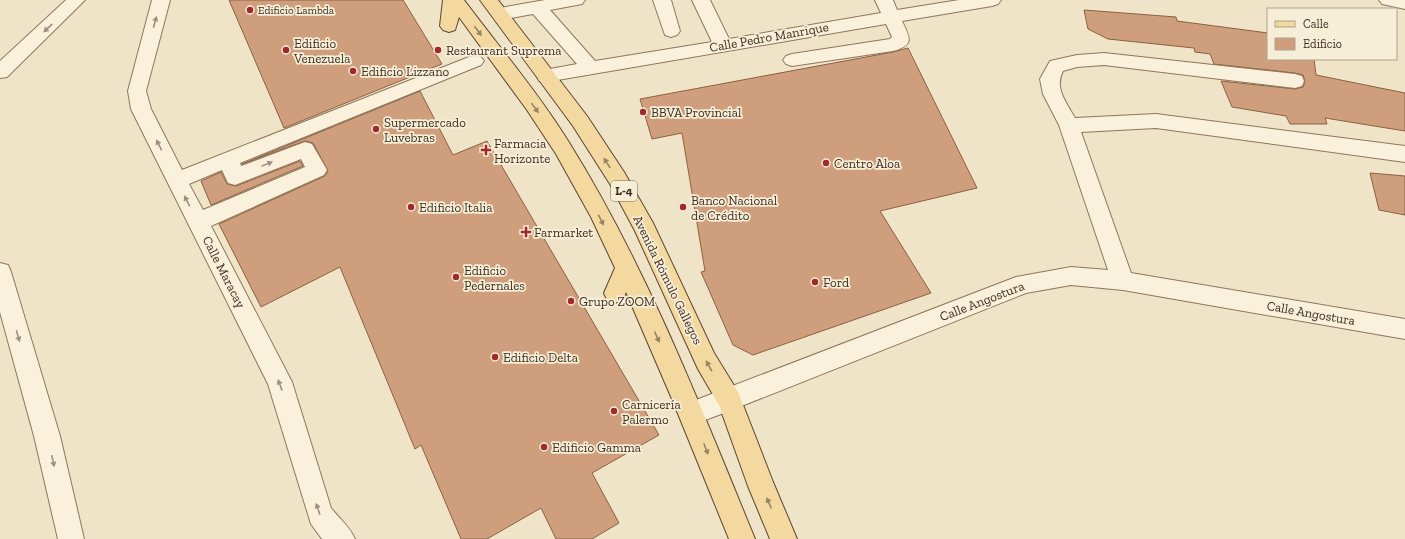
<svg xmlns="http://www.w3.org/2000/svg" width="1405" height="539" viewBox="0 0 1405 539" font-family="'Zilla Slab',serif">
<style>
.building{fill:#cf9f7d;stroke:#8d5f41}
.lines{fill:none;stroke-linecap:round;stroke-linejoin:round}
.minor-casing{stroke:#8d765c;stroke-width:2}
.major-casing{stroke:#5b4430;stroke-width:2}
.minor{fill:#faf1dc;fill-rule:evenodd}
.major{fill:#f3d9a0;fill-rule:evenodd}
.oneway{fill:#9c907e}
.oneway2{fill:#988460}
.poi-dot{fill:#9e2a2b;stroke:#f7eed8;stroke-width:1.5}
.labels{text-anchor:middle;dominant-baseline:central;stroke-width:3.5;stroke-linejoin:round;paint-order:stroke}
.far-poi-label{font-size:11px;fill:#3d2e20;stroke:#f7eed8;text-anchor:start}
.shield{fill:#f7eed8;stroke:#756857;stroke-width:1}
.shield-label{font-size:12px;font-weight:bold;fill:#3d2e20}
.street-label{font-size:13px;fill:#3d2e20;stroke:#f7eed8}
.poi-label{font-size:13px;fill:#3d2e20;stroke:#f7eed8;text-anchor:start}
</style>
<rect width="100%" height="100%" fill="#f0e4c8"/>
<path class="building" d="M 229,0 L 403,0 L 442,64 L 284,128 Z
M 1084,10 L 1176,17 L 1177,21 L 1268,33 L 1268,59 L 1314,59 L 1316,75 L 1405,93 L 1405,131 L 1325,118 L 1327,124 L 1290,124 L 1286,116 L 1232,107 L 1221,81 L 1295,89 L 1303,87 L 1305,82 L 1303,75 L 1295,73 L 1214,64 L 1210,54 L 1195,52 L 1194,48 L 1108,39 L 1088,29 Z
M 908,48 L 977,188 L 880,211 L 931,293 L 753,355 L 733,345 L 701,272 L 705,271 L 682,133 L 652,139 L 640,99 L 893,52 Z
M 420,91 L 453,155 L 487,141 L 659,435 L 592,473 L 619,523 L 592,539 L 556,539 L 541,508 L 487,539 L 461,539 L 421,445 L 415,449 L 340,267 L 261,307 L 219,224 L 325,176 L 328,171 L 313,143 L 305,141 L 242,164 Z
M 300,161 L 303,166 L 211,205 L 201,181 L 221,172 L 227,184 L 236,186 Z
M 1370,173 L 1405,176 L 1405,215 L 1379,210 Z"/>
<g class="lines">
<g class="minor-casing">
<path id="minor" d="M 66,0 L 85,0 L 7,77 L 0,78 L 0,61 Z
M 152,0 L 170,0 L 146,91 L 151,109 L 182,170 L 469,57 L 475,55 L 481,57 L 484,61 L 481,65 L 240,163 L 241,166 L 305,142 L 312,144 L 327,170 L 324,175 L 211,226 L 292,382 L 331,508 C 339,518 350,527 355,539 L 322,539 L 311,524 L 268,384 L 131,109 L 128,91 ZM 301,159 L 305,167 L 203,210 L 189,184 L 222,170 L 228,183 L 235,185 Z
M 545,0 L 585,0 L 582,4 L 550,10 L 595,61 L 712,42 L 692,0 L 710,0 L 729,39 L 881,13 L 875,0 L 893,0 L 897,10 L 959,0 L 1001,0 L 998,4 L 992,6 L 902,21 C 910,38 915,45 893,51 L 792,66 L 786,64 L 783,60 L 786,56 L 792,54 L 890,39 L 892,37 L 886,24 L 546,82 L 539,81 L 537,76 L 539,71 L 577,64 L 533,14 L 500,20 L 494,18 L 491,14 L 494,10 L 500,8 Z
M 653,0 L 671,0 L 680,31 L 677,35 L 671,37 L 665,35 Z
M 1379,0 L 1405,0 L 1405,9 L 1382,4 Z
M 1104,53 L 1295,74 L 1302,76 L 1304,81 L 1302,86 L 1295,88 L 1104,65 L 1077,67 L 1063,71 C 1054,88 1066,102 1075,118 L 1156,114 L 1405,146 L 1405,162 L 1156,128 L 1081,132 L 1131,273 L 1405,319 L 1405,339 L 1123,290 L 1071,285 L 1026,293 L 729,411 L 692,425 L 683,421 L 680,413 L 683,405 L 1016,277 L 1071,267 L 1108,270 L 1059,125 L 1043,94 L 1040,79 L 1050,61 L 1077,55 Z
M 0,263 L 8,265 L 11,272 L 60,436 L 84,539 L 58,539 L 34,436 L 0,312 Z"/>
</g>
<g class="major-casing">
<path id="major" d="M 443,0 L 464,0 C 500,48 539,94 570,144 C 647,268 700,405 755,539 L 729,539 L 672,399 L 626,292 L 623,300 L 615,303 L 607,300 L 604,293 L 615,268 L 591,217 L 556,154 L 527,110 L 459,17 L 455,30 L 449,32 L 443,30 L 440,26 Z
M 480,0 L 498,0 L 587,116 L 624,172 L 653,223 L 714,353 L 738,392 L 773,482 L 797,539 L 770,539 L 748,486 L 719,405 L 698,369 L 635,231 L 610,184 L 573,126 Z"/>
</g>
<use href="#minor" class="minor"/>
<use href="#major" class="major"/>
</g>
<defs><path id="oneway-solid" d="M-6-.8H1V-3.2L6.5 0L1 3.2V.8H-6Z"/></defs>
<g class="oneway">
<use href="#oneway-solid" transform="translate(155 22) rotate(-75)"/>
<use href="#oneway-solid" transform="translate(48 28) rotate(137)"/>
<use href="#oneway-solid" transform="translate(159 145) rotate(-117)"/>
<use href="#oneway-solid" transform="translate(267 164) rotate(-22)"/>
<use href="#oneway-solid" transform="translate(187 201) rotate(-117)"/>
<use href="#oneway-solid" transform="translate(18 336) rotate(74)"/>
<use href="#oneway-solid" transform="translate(280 385) rotate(-110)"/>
<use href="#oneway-solid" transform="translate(53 461) rotate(77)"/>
<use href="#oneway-solid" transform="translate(318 509) rotate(-109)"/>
</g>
<g class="oneway2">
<use href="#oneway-solid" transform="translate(478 31) rotate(53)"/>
<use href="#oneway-solid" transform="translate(535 108) rotate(54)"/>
<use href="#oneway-solid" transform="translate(607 163) rotate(-123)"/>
<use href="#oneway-solid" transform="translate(601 220) rotate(63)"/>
<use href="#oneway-solid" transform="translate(657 337) rotate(66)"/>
<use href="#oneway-solid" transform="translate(709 366) rotate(-119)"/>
<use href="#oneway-solid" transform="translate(706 449) rotate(69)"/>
<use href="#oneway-solid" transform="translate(769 503) rotate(-113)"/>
</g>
<g class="poi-dot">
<circle cx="250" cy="10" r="4"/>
<circle cx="286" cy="50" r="4"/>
<circle cx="438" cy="50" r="4"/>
<circle cx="353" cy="71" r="4"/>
<circle cx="643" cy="112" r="4"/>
<circle cx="376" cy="129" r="4"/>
<path d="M484 144h4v4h4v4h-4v4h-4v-4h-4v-4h4z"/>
<circle cx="826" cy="163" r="4"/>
<circle cx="411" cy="207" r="4"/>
<circle cx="683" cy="207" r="4"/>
<path d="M524 226h4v4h4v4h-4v4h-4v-4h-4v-4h4z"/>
<circle cx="456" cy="277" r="4"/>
<circle cx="815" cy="282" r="4"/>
<circle cx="571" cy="301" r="4"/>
<circle cx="495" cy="357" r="4"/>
<circle cx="614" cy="411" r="4"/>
<circle cx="544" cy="447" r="4"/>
</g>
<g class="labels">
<g class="far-poi-label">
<text x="258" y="10">Edificio Lambda</text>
</g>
<rect class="shield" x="611" y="181" width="26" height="20" rx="3"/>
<g class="shield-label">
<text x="624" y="191">L-4</text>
</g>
<g class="street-label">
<text transform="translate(769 37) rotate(-10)">Calle Pedro Manrique</text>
<text transform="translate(224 272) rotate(63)">Calle Maracay</text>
<text transform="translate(668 280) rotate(64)">Avenida Rómulo Gallegos</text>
<text transform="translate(982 301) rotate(-21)">Calle Angostura</text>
<text transform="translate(1311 313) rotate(10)">Calle Angostura</text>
</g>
<g class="poi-label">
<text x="294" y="43">Edificio<tspan x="294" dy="15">Venezuela</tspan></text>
<text x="446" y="50">Restaurant Suprema</text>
<text x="361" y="71">Edificio Lizzano</text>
<text x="651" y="112">BBVA Provincial</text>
<text x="384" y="122">Supermercado<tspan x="384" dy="15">Luvebras</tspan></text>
<text x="494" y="143">Farmacia<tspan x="494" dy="15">Horizonte</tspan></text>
<text x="834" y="163">Centro Aloa</text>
<text x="691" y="200">Banco Nacional<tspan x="691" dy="15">de Crédito</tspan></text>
<text x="419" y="207">Edificio Italia</text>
<text x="534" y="232">Farmarket</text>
<text x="464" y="270">Edificio<tspan x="464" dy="15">Pedernales</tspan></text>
<text x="823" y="282">Ford</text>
<text x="579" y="301">Grupo ZOOM</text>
<text x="503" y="357">Edificio Delta</text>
<text x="622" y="404">Carnicería<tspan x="622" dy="15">Palermo</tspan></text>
<text x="552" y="447">Edificio Gamma</text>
</g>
</g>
<rect x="1267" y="8" width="130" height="52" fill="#f7eed8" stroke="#ada18e"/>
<rect x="1275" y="21" width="20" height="6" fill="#f3d9a0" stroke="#ada18e"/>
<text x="1303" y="28" font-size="12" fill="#3d2e20">Calle</text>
<rect x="1275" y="38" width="20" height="12" fill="#cf9f7d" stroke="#ada18e"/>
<text x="1303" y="48" font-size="12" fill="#3d2e20">Edificio</text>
</svg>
